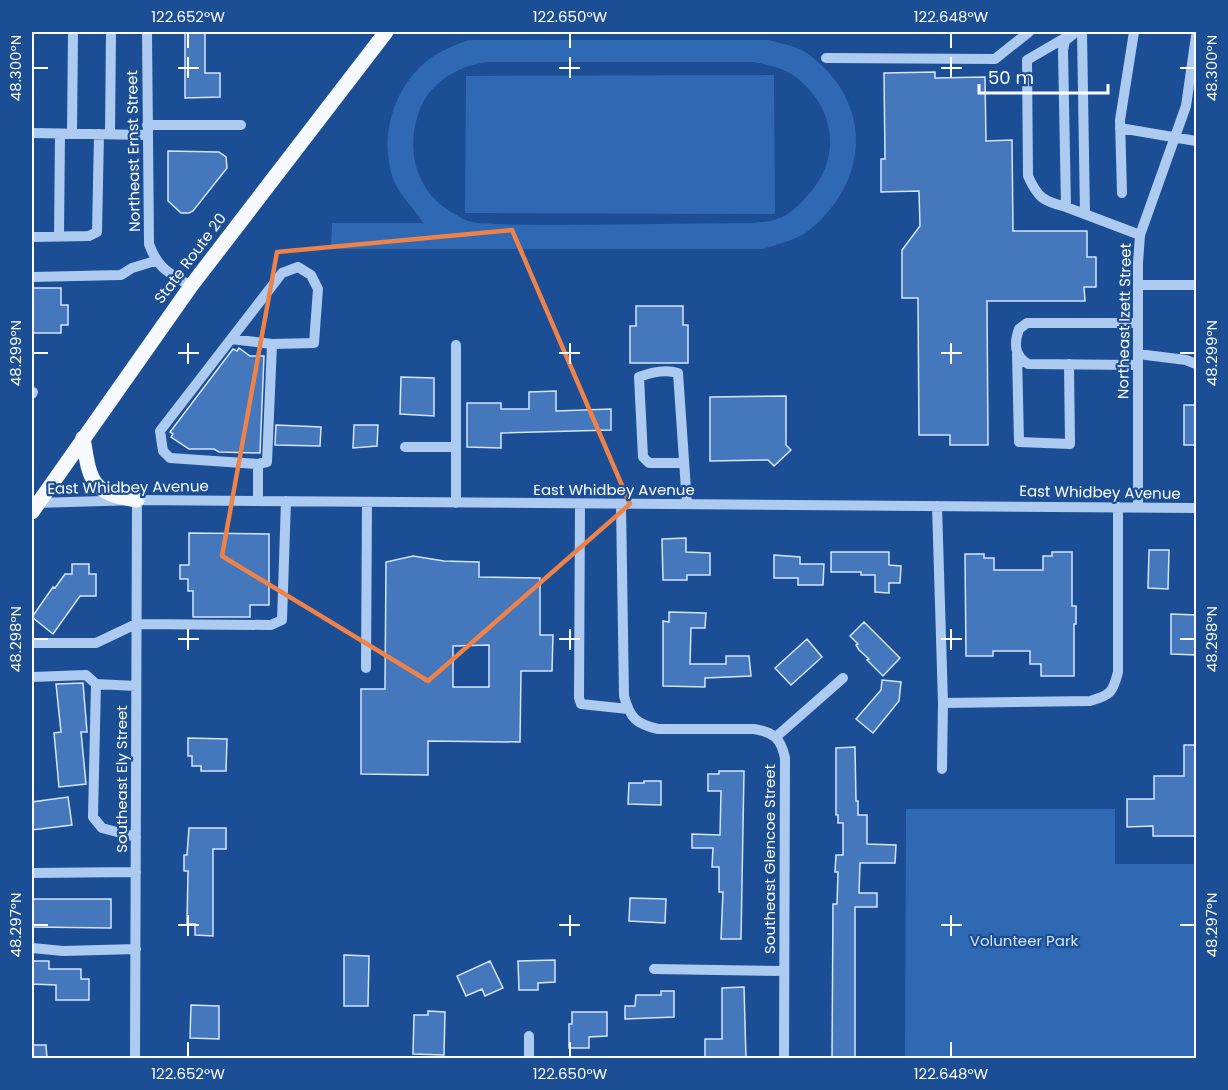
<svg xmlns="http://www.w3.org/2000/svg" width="1228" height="1090" viewBox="0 0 1228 1090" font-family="Poppins,sans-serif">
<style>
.green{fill:#2f68b3;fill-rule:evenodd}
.building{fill:#4477bc;stroke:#d4e5fb;stroke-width:1.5;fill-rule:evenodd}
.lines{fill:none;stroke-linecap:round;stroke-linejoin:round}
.minor{stroke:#adcaf0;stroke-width:10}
.major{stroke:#f6f9ff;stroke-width:15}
.marked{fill:none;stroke:#ee8249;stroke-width:4.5;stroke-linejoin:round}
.ticks{fill:none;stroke:#fff;stroke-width:2}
.labels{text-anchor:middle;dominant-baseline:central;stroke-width:4.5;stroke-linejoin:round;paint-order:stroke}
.street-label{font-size:15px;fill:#fff;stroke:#1b4e95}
.park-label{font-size:15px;fill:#d4e5fb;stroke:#1b4e95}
.neatline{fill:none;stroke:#fff;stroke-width:2}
.ticks-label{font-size:15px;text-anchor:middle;fill:#fff}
</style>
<rect width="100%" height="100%" fill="#1b4e95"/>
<path class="green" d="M 469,40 L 769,40 C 783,44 801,47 812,57 C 872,104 869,178 813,227 C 799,240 779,244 762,249 L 331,249 L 332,223 L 423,223 C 415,209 400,196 394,181 C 379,142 391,95 421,66 C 434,53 452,46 469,40 ZM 487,62 L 754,62 C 769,65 785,68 797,78 C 835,108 842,157 809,194 C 800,204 790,215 777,219 C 769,222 758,222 750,223 C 689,224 628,224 567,225 C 543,225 519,225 494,224 C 487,223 479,224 472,222 C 466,221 460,217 455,214 C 419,195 406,156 417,118 C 426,84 455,67 487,62 Z
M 774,75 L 775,214 L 465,213 L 466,76 Z
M 906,809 L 1115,809 L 1115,864 L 1196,864 L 1196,1058 L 905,1058 Z"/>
<path class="building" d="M 185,32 L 205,32 L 205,73 L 220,73 L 220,97 L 185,98 Z
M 935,72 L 935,78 L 985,77 L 986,141 L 1012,140 L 1013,231 L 1087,231 L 1087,257 L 1096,257 L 1096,287 L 1084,287 L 1085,301 L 987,301 L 988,445 L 950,445 L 950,435 L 919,435 L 918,298 L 902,298 L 902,250 L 920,226 L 919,191 L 881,192 L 881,159 L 885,159 L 884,73 Z
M 168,151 L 219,152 L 226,157 L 227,168 L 193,211 L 189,213 L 181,213 L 168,201 Z
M 32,288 L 61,288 L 61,305 L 68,305 L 68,325 L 61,325 L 61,333 L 32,333 Z
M 636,306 L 683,306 L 683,325 L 688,325 L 688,363 L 630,363 L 630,326 L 636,326 Z
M 239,348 L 250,356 L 264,356 L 260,453 L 219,452 L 214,449 L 189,449 L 171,437 L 173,434 L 170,432 L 233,349 L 237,351 Z
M 401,377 L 434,378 L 434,416 L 400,414 Z
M 556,391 L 556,411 L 611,409 L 611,430 L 501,433 L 501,448 L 467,447 L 467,403 L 501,403 L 501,409 L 529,409 L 529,392 Z
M 786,396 L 786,445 L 791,450 L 774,466 L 768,460 L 710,461 L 710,397 Z
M 1184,405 L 1197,405 L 1197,445 L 1184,445 Z
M 276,425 L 321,427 L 320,446 L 275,445 Z
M 354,425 L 378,425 L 377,446 L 353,448 Z
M 189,533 L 269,534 L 269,605 L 250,605 L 250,617 L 193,617 L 193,591 L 188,591 L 188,579 L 180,579 L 180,565 L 189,565 Z
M 686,538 L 686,552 L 710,553 L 710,575 L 687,575 L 687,580 L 663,580 L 662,539 Z
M 1149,550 L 1169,550 L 1168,589 L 1148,588 Z
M 831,552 L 889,552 L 889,565 L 901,566 L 900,583 L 889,583 L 889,593 L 875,592 L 875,575 L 861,575 L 861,572 L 831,572 Z
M 1052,552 L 1072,552 L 1072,606 L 1076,606 L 1076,624 L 1074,624 L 1074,676 L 1041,676 L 1041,664 L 1030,664 L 1030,651 L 993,651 L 993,656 L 966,656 L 965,554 L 984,554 L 984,558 L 994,558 L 994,570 L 1043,570 L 1043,556 L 1052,556 Z
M 774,555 L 800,557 L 800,564 L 824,564 L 823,585 L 798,585 L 798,578 L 774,578 Z
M 413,556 L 444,561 L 479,562 L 479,577 L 540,578 L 540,635 L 553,635 L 552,671 L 521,671 L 520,742 L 428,741 L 428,775 L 361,774 L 361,689 L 385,689 L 386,562 ZM 489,645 L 489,687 L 453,687 L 453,646 Z
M 72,564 L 89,564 L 89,574 L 96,574 L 96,596 L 80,596 L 53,634 L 32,617 L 53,587 L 55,588 L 65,574 L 72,574 Z
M 669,612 L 706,613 L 705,628 L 691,628 L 690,664 L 726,664 L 726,656 L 749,656 L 751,676 L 705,678 L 705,687 L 663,686 L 663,621 L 669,622 Z
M 1171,614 L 1197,615 L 1197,655 L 1171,654 Z
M 864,622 L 900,658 L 883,676 L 867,660 L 869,659 L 859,650 L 856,645 L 858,644 L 850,636 Z
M 807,639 L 822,657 L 791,685 L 775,668 Z
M 882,680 L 901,682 L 899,701 L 873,733 L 856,719 L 881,690 Z
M 83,683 L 87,732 L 81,732 L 86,784 L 59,787 L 54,733 L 61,732 L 56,684 Z
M 188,738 L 227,739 L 226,771 L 201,771 L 201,766 L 192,766 L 192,756 L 188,756 Z
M 1184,745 L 1197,745 L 1197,836 L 1153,836 L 1153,826 L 1127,827 L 1127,799 L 1154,799 L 1154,776 L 1184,776 Z
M 855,747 L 856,801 L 858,801 L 858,815 L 867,815 L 867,844 L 896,845 L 895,863 L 860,863 L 859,893 L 877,893 L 877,907 L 855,907 L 855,1059 L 832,1059 L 833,904 L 837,904 L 838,872 L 835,872 L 836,855 L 843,855 L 843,823 L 838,823 L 838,815 L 836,815 L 836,748 Z
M 719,771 L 744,771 L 741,939 L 721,939 L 723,892 L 719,892 L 719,867 L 712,867 L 713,848 L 692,848 L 692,834 L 720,835 L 721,791 L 708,791 L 708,774 L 719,774 Z
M 644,781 L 661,781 L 661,805 L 628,804 L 629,783 L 644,783 Z
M 68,797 L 72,825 L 32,830 L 32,802 Z
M 189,828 L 226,828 L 226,849 L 213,849 L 213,936 L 195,935 L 195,924 L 187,924 L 188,871 L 184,871 L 184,855 L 187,855 Z
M 630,898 L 666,899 L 665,923 L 629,921 Z
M 32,899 L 111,899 L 111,928 L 32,927 Z
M 344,955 L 369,956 L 368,1006 L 344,1006 Z
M 555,960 L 555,982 L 538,983 L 538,990 L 519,990 L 518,961 Z
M 32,961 L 49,961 L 49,969 L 81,969 L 81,979 L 89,979 L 89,1000 L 56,1000 L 56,985 L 32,984 Z
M 490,961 L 503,988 L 485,996 L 482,989 L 466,996 L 457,976 Z
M 744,987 L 746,1059 L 705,1059 L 705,1039 L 722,1039 L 722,988 Z
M 661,991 L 674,991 L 674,1017 L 625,1019 L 625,1006 L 635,1006 L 636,995 L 661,995 Z
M 191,1005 L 219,1006 L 219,1039 L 190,1038 Z
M 428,1011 L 445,1012 L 444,1055 L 413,1054 L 414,1015 L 428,1015 Z
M 572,1012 L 607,1012 L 607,1036 L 589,1037 L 589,1048 L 569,1048 L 569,1024 L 572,1024 Z
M 33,1045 L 46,1045 L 47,1059 L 33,1059 Z"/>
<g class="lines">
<path class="minor" d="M 147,32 L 149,244 C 158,269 169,273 191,286
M 1076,32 L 1065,41 L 1063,50 L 1066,207 L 1140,235
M 1082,32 L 1085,214
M 826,58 L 995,59 L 1029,32
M 147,125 L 241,125
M 1120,128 L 1196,141
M 32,133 L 147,135
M 72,134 L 73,32
M 110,134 L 111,32
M 1122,193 L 1120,120 L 1134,32
M 1066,207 C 1043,201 1038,198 1028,176 L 1027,60 L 1070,35
M 59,236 L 60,134
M 32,237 L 89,236 L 97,232 L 99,134
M 32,277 L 121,275 L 132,268 L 155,261
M 1138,285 L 1196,285
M 1138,323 L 1027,323 L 1019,329 C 1014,343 1014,356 1028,364 L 1138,365
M 231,339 L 272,344 L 314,343 L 318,289 L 311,275 L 298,267 L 282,273 L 160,431 L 163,451 L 170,458 L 258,464
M 456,345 L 456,503
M 1017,354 L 1019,442 L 1070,444 L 1069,364
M 1138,354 L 1186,360 L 1196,364
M 32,394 L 33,392
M 405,447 L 456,447
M 684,463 L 649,463 L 643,457 L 639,377 C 652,372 665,369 678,373 L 687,504
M 258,501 L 258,464 L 267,462 L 272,344
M 36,503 L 137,500 L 1196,508
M 580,504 L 579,698 L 581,704 L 628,709
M 621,504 L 624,696 C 630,718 636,724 658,729 L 754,729 C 773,732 781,738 785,758 L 784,1058
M 937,506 L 943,703
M 1138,507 L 1138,263 L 1140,235 L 1186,106 L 1196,36
M 32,643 L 96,643 L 136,624 L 271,625 L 282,620 L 286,501
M 366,668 L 367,502
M 32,677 L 86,675 L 96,684 L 136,686
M 96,684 L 93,817 L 102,828 L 136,837
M 777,736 L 843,678
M 942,769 L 943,703 L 1090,701 C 1111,695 1113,692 1118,672 L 1118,507
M 32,873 L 136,872
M 32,948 L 63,951 L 136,949
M 654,969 L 784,971
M 529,1036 L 529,1058
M 135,1058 L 137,500"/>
<path class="major" d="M 83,438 C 90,481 90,493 137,500
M 32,512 L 191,286 L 386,32"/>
</g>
<path class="marked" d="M 512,230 L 630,504 L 428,681 L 222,556 L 277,252 Z"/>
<path class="ticks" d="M 188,33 L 188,48M 570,33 L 570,48M 951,33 L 951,48M 188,57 L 188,78M 570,57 L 570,78M 951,57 L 951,78M 33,68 L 48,68M 178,68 L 199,68M 559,68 L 580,68M 941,68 L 962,68M 1180,68 L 1195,68M 188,343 L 188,364M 570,343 L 570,364M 951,343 L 951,364M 33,353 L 48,353M 178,353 L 199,353M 559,353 L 580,353M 941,353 L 962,353M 1180,353 L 1195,353M 188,629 L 188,650M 570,629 L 570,650M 951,629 L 951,650M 33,639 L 48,639M 178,639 L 199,639M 559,639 L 580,639M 941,639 L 962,639M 1180,639 L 1195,639M 188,915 L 188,936M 570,915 L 570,936M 951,915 L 951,936M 33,925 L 48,925M 178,925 L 199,925M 559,925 L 580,925M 941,925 L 962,925M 1180,925 L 1195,925M 188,1042 L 188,1057M 570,1042 L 570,1057M 951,1042 L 951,1057"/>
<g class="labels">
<g class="street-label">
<text transform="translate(133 151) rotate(-91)">Northeast Ernst Street</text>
<text transform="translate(190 258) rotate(-53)">State Route 20</text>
<text transform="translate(1124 321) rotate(-89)">Northeast Izett Street</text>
<text transform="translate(128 487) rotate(-1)">East Whidbey Avenue</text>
<text x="614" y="489">East Whidbey Avenue</text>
<text transform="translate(1100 492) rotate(1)">East Whidbey Avenue</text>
<text transform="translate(121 779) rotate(-90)">Southeast Ely Street</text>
<text transform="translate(769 859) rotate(-90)">Southeast Glencoe Street</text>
</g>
<g class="park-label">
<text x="1024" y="940">Volunteer Park</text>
</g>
</g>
<rect width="1228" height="1090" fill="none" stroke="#1b4e95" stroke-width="66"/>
<path d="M979 84v9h129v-9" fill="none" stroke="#ffffff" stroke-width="3"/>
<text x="988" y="84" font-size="18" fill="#ffffff" stroke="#1b4e95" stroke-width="4.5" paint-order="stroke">50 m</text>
<rect x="33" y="33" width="1162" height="1024" class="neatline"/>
<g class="ticks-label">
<text x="188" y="22">122.652°W</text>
<text x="570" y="22">122.650°W</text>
<text x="951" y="22">122.648°W</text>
<text transform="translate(16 68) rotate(-90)" y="5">48.300°N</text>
<text transform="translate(1212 68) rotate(-90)" y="5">48.300°N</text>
<text transform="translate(16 353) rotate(-90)" y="5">48.299°N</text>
<text transform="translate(1212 353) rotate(-90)" y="5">48.299°N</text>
<text transform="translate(16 639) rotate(-90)" y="5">48.298°N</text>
<text transform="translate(1212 639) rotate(-90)" y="5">48.298°N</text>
<text transform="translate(16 925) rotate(-90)" y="5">48.297°N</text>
<text transform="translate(1212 925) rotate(-90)" y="5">48.297°N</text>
<text x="188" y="1079">122.652°W</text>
<text x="570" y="1079">122.650°W</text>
<text x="951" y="1079">122.648°W</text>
</g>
</svg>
